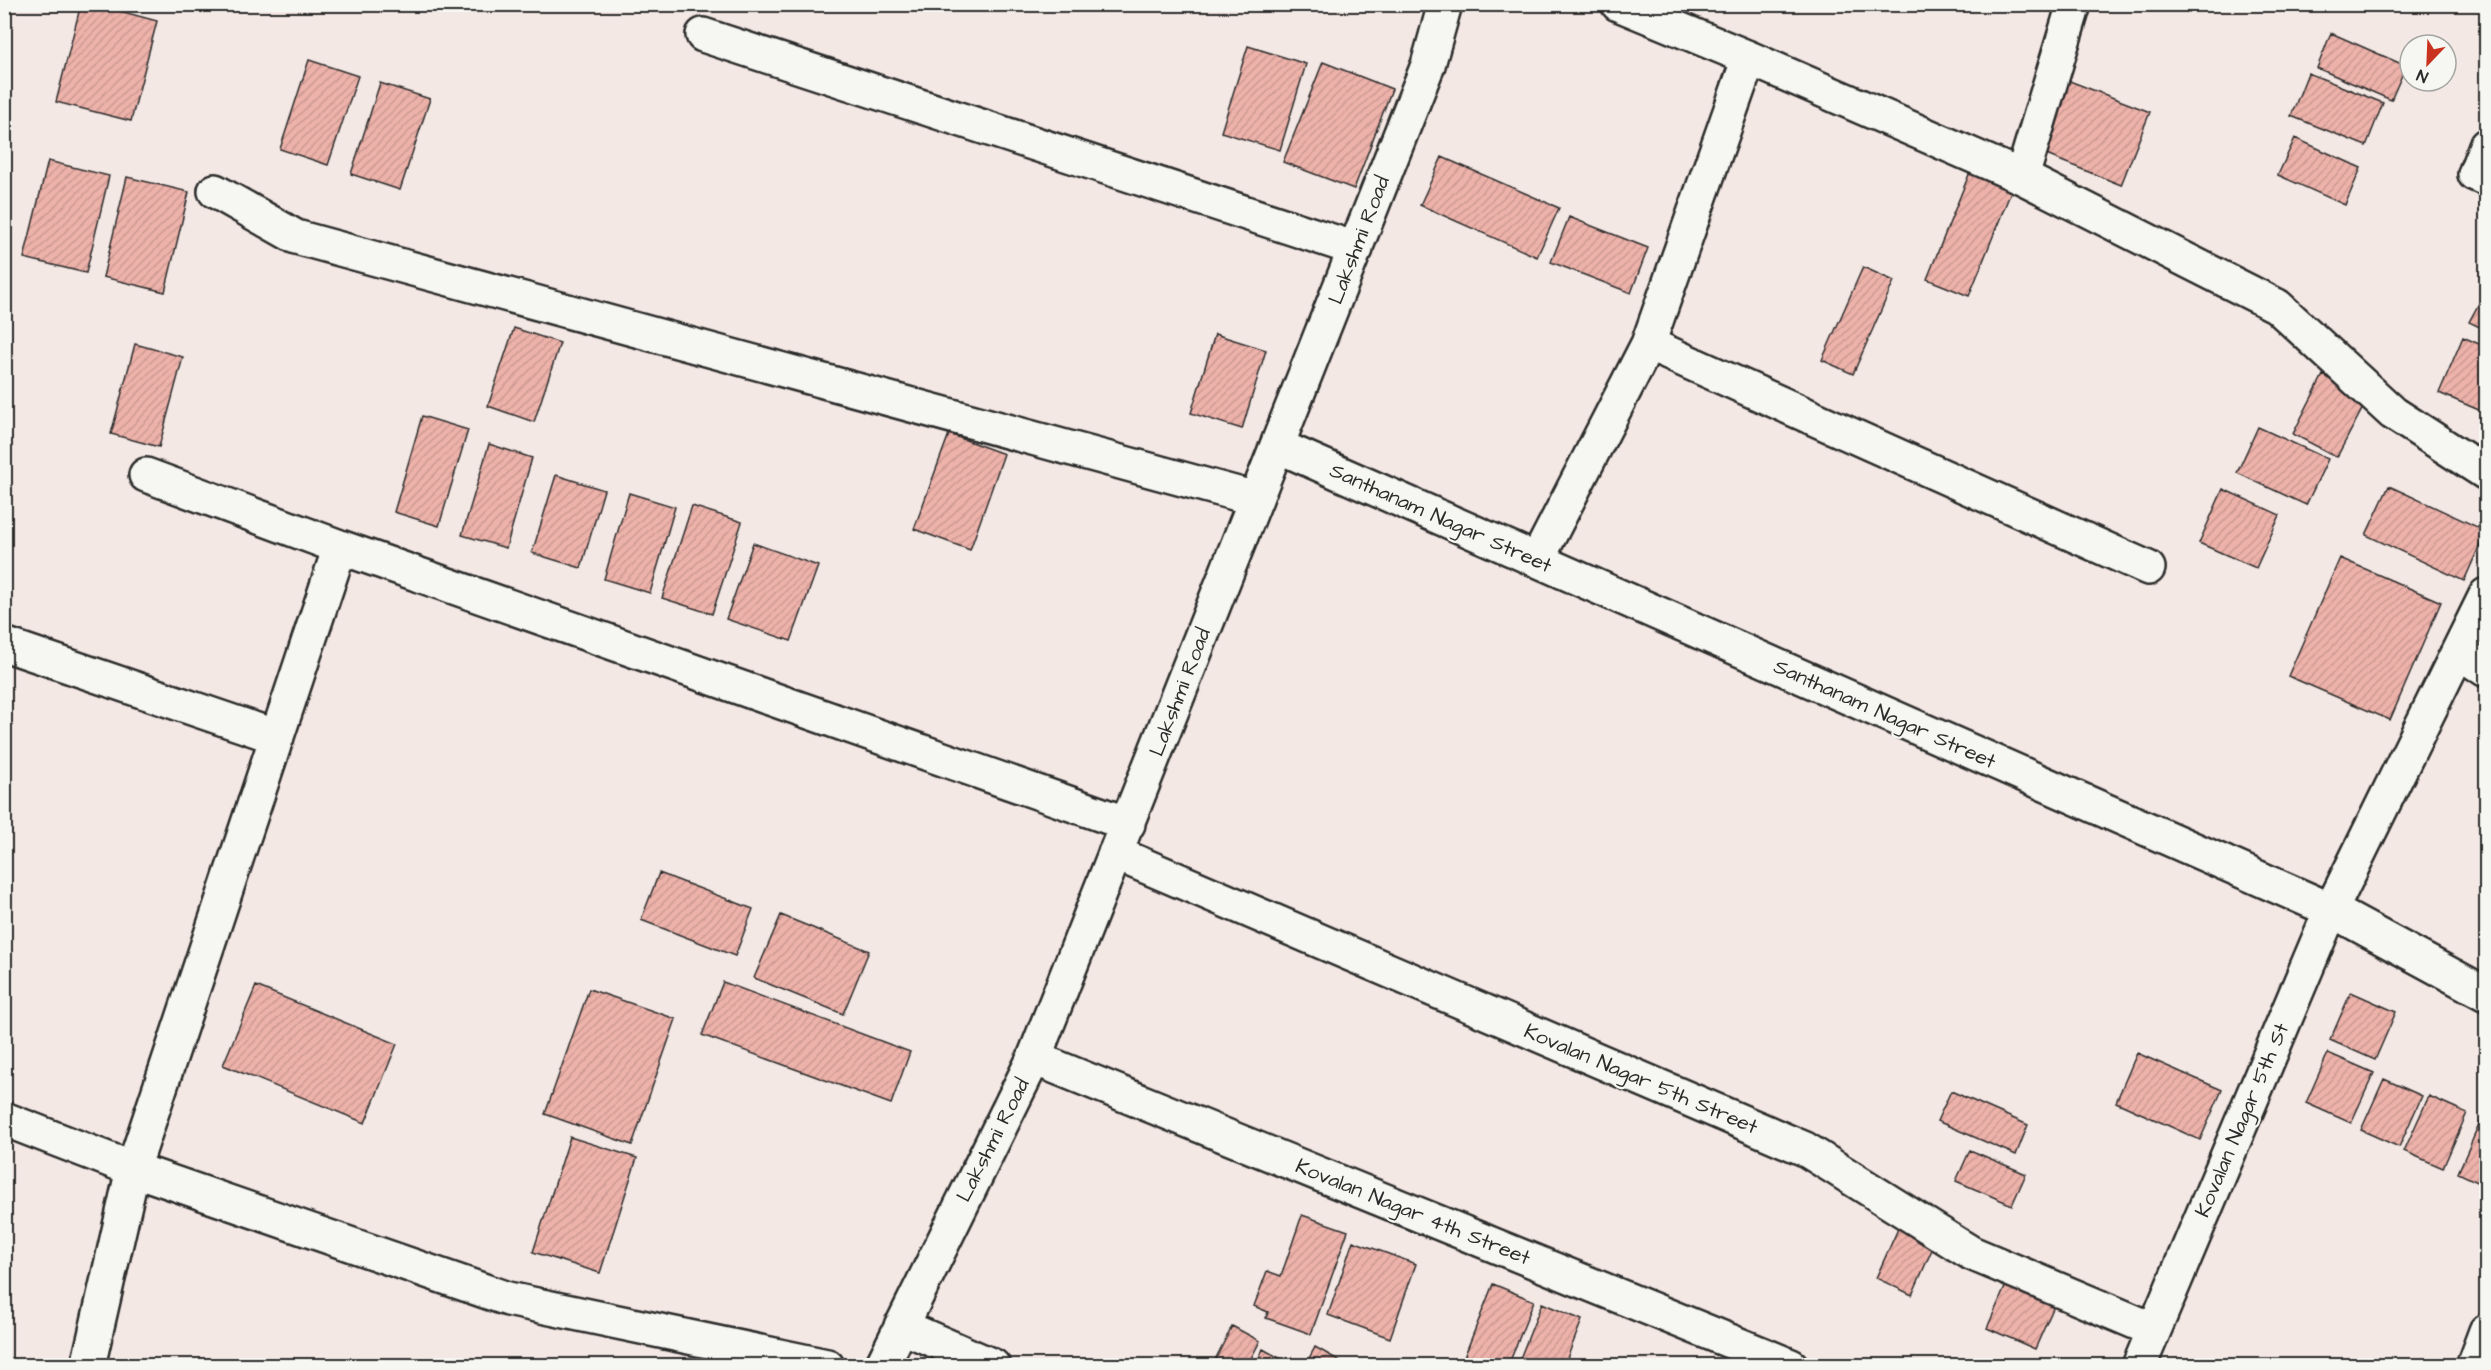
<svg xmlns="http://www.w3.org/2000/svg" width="2491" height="1370" viewBox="0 0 2491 1370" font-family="'Architects Daughter',sans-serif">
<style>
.building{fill:url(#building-hatch);stroke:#2b2b2b;stroke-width:1.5}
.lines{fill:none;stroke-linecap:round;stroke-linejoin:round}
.minor-casing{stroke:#2b2b2b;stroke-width:38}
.minor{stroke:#f6f6f2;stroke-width:33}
.labels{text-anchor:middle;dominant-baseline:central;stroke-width:4.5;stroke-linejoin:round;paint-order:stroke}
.street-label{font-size:21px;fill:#2b2b2b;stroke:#f6f6f2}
</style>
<defs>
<pattern id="building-hatch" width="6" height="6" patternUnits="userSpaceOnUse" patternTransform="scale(1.5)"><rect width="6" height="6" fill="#edb2aa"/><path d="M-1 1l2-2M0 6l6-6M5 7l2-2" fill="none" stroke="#cb9992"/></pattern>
</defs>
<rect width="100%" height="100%" fill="#f4e8e4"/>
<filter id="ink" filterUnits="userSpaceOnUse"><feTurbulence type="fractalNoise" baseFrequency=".0167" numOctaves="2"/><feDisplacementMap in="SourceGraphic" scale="12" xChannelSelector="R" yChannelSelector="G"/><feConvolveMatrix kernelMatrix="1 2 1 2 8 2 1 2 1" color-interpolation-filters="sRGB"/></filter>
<g filter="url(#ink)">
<path class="building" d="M 81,4 L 94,4 L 157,21 L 131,121 L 56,102 Z
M 2331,33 L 2406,66 L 2391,100 L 2317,68 Z
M 1248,46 L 1306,64 L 1280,150 L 1221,132 Z
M 309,60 L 358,76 L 328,165 L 280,149 Z
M 1323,62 L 1392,89 L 1354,189 L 1283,162 Z
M 2308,73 L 2383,103 L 2366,146 L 2291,116 Z
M 2067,80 L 2150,112 L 2121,185 L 2039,152 Z
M 380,83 L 430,99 L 400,190 L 351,174 Z
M 2295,138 L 2361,168 L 2345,205 L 2278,175 Z
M 1442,157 L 1559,208 L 1537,257 L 1420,205 Z
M 48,161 L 109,176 L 86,273 L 24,258 Z
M 1970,172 L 2012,189 L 1969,296 L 1927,279 Z
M 127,177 L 189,192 L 165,292 L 103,277 Z
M 1569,217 L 1648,248 L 1631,293 L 1551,262 Z
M 1863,267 L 1894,281 L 1853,374 L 1822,360 Z
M 2483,296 L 2486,298 L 2486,330 L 2469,322 Z
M 514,328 L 560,343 L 534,422 L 488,406 Z
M 1215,334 L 1266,350 L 1242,429 L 1191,413 Z
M 2463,337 L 2486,347 L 2486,413 L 2439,393 Z
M 135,344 L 183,357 L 159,447 L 111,434 Z
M 2323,375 L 2368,398 L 2337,457 L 2293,434 Z
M 422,416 L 468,430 L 439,526 L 394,512 Z
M 2258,427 L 2328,459 L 2306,505 L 2237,473 Z
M 949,434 L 1004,454 L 970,550 L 914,529 Z
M 489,444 L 532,458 L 506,548 L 462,535 Z
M 556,475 L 604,490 L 581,568 L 532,553 Z
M 2389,486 L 2486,531 L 2464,581 L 2366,535 Z
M 2223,489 L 2280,515 L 2256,568 L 2199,543 Z
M 629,493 L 675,507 L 650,593 L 604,579 Z
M 692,506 L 742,522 L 712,614 L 662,598 Z
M 753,543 L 818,566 L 791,641 L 726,619 Z
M 2340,558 L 2441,602 L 2390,720 L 2288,676 Z
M 659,873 L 753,909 L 735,956 L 641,920 Z
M 781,915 L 869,951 L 843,1014 L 754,978 Z
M 723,982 L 910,1052 L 891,1104 L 702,1035 Z
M 256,986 L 397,1044 L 365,1123 L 223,1065 Z
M 589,989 L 676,1019 L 632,1145 L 545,1114 Z
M 2351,992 L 2396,1012 L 2375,1060 L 2330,1040 Z
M 2137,1053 L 2222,1090 L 2200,1140 L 2116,1102 Z
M 2328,1053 L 2374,1073 L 2351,1123 L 2306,1103 Z
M 2384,1079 L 2422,1096 L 2399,1147 L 2361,1130 Z
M 1951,1091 L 2028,1125 L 2016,1155 L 1937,1121 Z
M 2429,1096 L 2467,1113 L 2443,1168 L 2404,1151 Z
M 2486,1109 L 2486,1186 L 2458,1173 Z
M 570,1137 L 637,1158 L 600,1273 L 533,1252 Z
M 1970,1150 L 2026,1174 L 2012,1205 L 1956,1181 Z
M 1302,1215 L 1348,1231 L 1311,1334 L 1266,1318 L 1268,1312 L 1254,1306 L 1267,1271 L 1281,1276 Z
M 1902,1220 L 1938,1236 L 1912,1295 L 1876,1278 Z
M 1353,1241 L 1416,1264 L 1390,1338 L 1328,1315 Z
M 2010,1276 L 2058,1297 L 2035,1349 L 1987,1328 Z
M 1493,1284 L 1534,1301 L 1508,1366 L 1463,1366 L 1461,1365 Z
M 1542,1303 L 1582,1320 L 1564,1366 L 1517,1366 Z
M 1232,1326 L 1260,1341 L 1247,1366 L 1212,1366 Z
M 1315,1347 L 1342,1362 L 1340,1366 L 1305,1366 Z
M 1263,1349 L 1294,1366 L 1255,1366 Z"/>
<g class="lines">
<g class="minor-casing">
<path id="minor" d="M 1618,4 L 1749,58 L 2022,177 L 2277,306 L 2393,413 L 2486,473
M 703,35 L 1356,249
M 2486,146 L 2475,174 L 2486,179
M 2022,177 L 2074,4
M 215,191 L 296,237 L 1256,499
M 1648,344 L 1749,58
M 1278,446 L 2331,910 L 2486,994
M 146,475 L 340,547
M 1537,560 L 1648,344 L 2148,568
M 4,644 L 277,737
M 2459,652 L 2486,670
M 1115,853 L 1805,1149 L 1971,1253 L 2154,1330
M 1034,1058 L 1791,1366
M 4,1119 L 133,1169 L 508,1299 L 827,1366
M 901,1326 L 993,1366
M 88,1366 L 133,1169 L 340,547 L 1128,824
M 882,1366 L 1034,1058 L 1428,65 L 1445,4
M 2139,1366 L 2331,910 L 2486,595
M 2473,1366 L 2486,1331"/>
</g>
<use href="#minor" class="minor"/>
</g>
</g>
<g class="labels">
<g class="street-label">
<text transform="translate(1359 240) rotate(-69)">Lakshmi Road</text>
<text transform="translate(1441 518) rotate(24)">Santhanam Nagar Street</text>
<text transform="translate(1180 692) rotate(-69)">Lakshmi Road</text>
<text transform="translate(1885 714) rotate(24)">Santhanam Nagar Street</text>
<text transform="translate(1641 1079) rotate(23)">Kovalan Nagar 5th Street</text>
<text transform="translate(2242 1120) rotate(-67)">Kovalan Nagar 5th St</text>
<text transform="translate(993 1140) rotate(-63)">Lakshmi Road</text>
<text transform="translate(1413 1212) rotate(22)">Kovalan Nagar 4th Street</text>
</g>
</g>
<rect width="2491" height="1370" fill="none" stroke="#f6f6f2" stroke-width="24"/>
<rect x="12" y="12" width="2467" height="1346" fill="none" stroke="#2b2b2b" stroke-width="2" filter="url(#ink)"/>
<g transform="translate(2428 63) rotate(203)"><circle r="28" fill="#f6f6f2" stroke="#a5a5a2" stroke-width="1.5"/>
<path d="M0-4.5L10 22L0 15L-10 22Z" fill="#c8321e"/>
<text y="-9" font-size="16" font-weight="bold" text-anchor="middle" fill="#2b2b2b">N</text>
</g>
</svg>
